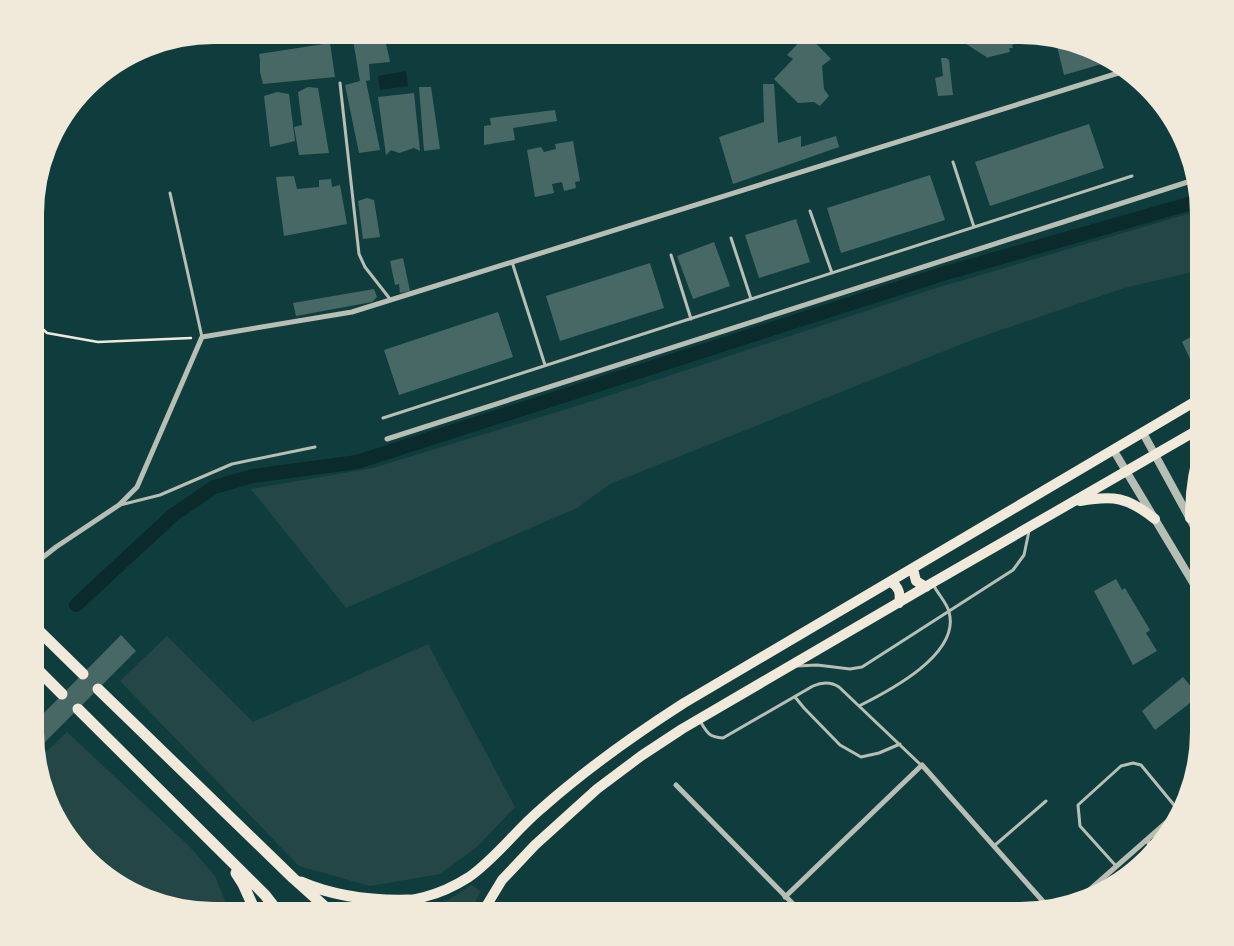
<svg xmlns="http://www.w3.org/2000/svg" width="1234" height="946" viewBox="0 0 1234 946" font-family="'Fira Sans',sans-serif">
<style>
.green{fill:#244646}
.water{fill:#0a2a2b}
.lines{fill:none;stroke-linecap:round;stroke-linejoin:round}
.canal{stroke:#0a2a2b;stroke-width:14}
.building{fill:#486865}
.path{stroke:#f1e9da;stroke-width:2.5}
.service{stroke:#b8beb3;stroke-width:3}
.minor{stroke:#b8beb3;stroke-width:5}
.tertiary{stroke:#b8beb3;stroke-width:8}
.primary{stroke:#f1e9da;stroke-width:10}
.trunk{stroke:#f1e9da;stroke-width:11}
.rim{fill:none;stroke:#f1e9da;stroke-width:6}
</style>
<rect width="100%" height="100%" fill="#0f3d3e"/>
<path class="green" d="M 1201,210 L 1201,270 L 1124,288 L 972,340 L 610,484 L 577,508 L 346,608 L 251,489 L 373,468 L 580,405 L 933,289 Z
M 167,636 L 253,722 L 428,644 L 515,807 L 477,847 L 440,874 L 370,886 L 299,866 L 120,681 Z
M 67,732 L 190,847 L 215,876 L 230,913 L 202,913 L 145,900 L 95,869 L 91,864 L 97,856 L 49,805 L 37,760 Z
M 471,885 L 481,891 L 469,913 L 399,913 L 429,907 L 448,900 Z"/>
<path class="water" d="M 406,71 L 408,86 L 380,90 L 378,76 Z"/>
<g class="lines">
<path class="canal" d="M 76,605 L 173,515 L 214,487 L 253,476 L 357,462 L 949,272 L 1199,201"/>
</g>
<path class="building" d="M 970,33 L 1017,33 L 1015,35 L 1017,39 L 1014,41 L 1015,44 L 1012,45 L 1013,48 L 1009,48 L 1010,52 L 989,57 L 988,58 L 963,42 Z
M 384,34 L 390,62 L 369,64 L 370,80 L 366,81 L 380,150 L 359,153 L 345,85 L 360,81 L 353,40 Z
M 807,34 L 831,59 L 822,66 L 824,89 L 829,96 L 820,106 L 814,102 L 798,103 L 774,79 L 793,59 L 787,55 Z
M 1055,38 L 1089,46 L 1112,61 L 1064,75 Z
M 330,43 L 335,77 L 263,84 L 260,72 L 260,60 L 259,54 Z
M 941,58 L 946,58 L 949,60 L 953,95 L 938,96 L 935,78 L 943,76 Z
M 763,84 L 774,84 L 778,143 L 801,136 L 801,147 L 836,136 L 839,147 L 733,184 L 719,137 L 764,122 Z
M 308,87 L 318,88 L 329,153 L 299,155 L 294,127 L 302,125 L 298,92 Z
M 419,87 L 431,87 L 440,149 L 424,151 Z
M 277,92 L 289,94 L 295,141 L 270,147 L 264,96 Z
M 414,93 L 420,151 L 414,148 L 399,153 L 391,150 L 386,155 L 378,97 Z
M 555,110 L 557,121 L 513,128 L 515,140 L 484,145 L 484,126 L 491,125 L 490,118 Z
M 1089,124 L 1104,168 L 990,206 L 975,162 Z
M 573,141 L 580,181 L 575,182 L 576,188 L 564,191 L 562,182 L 552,184 L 554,193 L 535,197 L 527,150 L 541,147 L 544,152 L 556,149 L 555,144 Z
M 930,175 L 945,220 L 841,253 L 827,208 Z
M 294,176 L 297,189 L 319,187 L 319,180 L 331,179 L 332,187 L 340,185 L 347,224 L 284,236 L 276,177 Z
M 367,198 L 374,200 L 380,237 L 363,239 L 358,201 Z
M 796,219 L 810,262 L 759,278 L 745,235 Z
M 714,242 L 730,286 L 693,299 L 677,256 Z
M 403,258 L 410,291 L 400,293 L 399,284 L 395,285 L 390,261 Z
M 650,263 L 664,308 L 560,341 L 546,296 Z
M 374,289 L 377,297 L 372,302 L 296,316 L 293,303 Z
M 498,312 L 513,357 L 399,395 L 384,350 Z
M 1201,331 L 1201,359 L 1192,363 L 1182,342 Z
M 1116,579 L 1122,590 L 1125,588 L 1150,630 L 1146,633 L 1157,651 L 1133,665 L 1094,591 Z
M 121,635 L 136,651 L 37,750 L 33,744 L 33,724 Z
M 1183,677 L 1199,696 L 1155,730 L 1142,711 Z"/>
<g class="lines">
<path class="path" d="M 34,321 L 47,333 L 98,342 L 191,338"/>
<path class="service" d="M 340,83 L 359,254 L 365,267 L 390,299
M 953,162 L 974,227
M 170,193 L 202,337
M 810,211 L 832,273
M 731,238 L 751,299
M 671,255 L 691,319
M 512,262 L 545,365
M 383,418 L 1132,176
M 120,505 L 160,495 L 232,464 L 315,447
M 33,528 L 36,530
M 797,666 L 817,665 L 850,669 L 862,667 L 1013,570 L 1024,555 L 1029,531
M 795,697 L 804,708 L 840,745 L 861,757 L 879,753 L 900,744
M 859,706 C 889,691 961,654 949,612 C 947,603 938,594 934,586
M 700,721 C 707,733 709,737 723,738 L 813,686 C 822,682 830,681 839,687 L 921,765
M 994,846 L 1046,801
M 1116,866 L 1080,826 L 1078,805 L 1121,766 L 1133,763 L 1141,765 L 1179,811"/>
<path class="minor" d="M 387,439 L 1194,180
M 33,565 L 56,547 L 119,505 L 137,487 L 202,337 L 352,312 L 1128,70
M 676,785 L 802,913
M 1147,840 L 1155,853
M 785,897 L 922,765 L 1048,907
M 1078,900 L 1184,807"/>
<path class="tertiary" d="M 1143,433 L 1201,539
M 1114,451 L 1201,596"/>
<path class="primary" d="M 1080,501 C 1114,495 1127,497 1155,519
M 1190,518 C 1190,493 1192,471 1201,447
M 913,569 L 916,581 L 926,587
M 891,582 C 899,587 901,593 899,603
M 366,913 C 384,902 404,902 424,897 C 440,893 455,886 469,877 C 496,858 516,830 541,809 C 586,769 634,735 684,703 L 1201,398
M 482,913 L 502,880 L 535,845 L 597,789 L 641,756 L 682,729 L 932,583 L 1201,428"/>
<path class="trunk" d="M 33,625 L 83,674
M 33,665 L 62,694
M 98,689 L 293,878 L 332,913
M 78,709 L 265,895 L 279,913
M 236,873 L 243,884 L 256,913
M 301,882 C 336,897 371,901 409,900"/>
</g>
<path d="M0 0H1234V946H0ZM214 41H1020A173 173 0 0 1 1193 214V732A173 173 0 0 1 1020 905H214A173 173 0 0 1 41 732V214A173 173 0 0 1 214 41Z" fill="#f1e9da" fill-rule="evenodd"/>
<path class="rim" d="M214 41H1020A173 173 0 0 1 1193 214V732A173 173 0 0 1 1020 905H214A173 173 0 0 1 41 732V214A173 173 0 0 1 214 41Z"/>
</svg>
